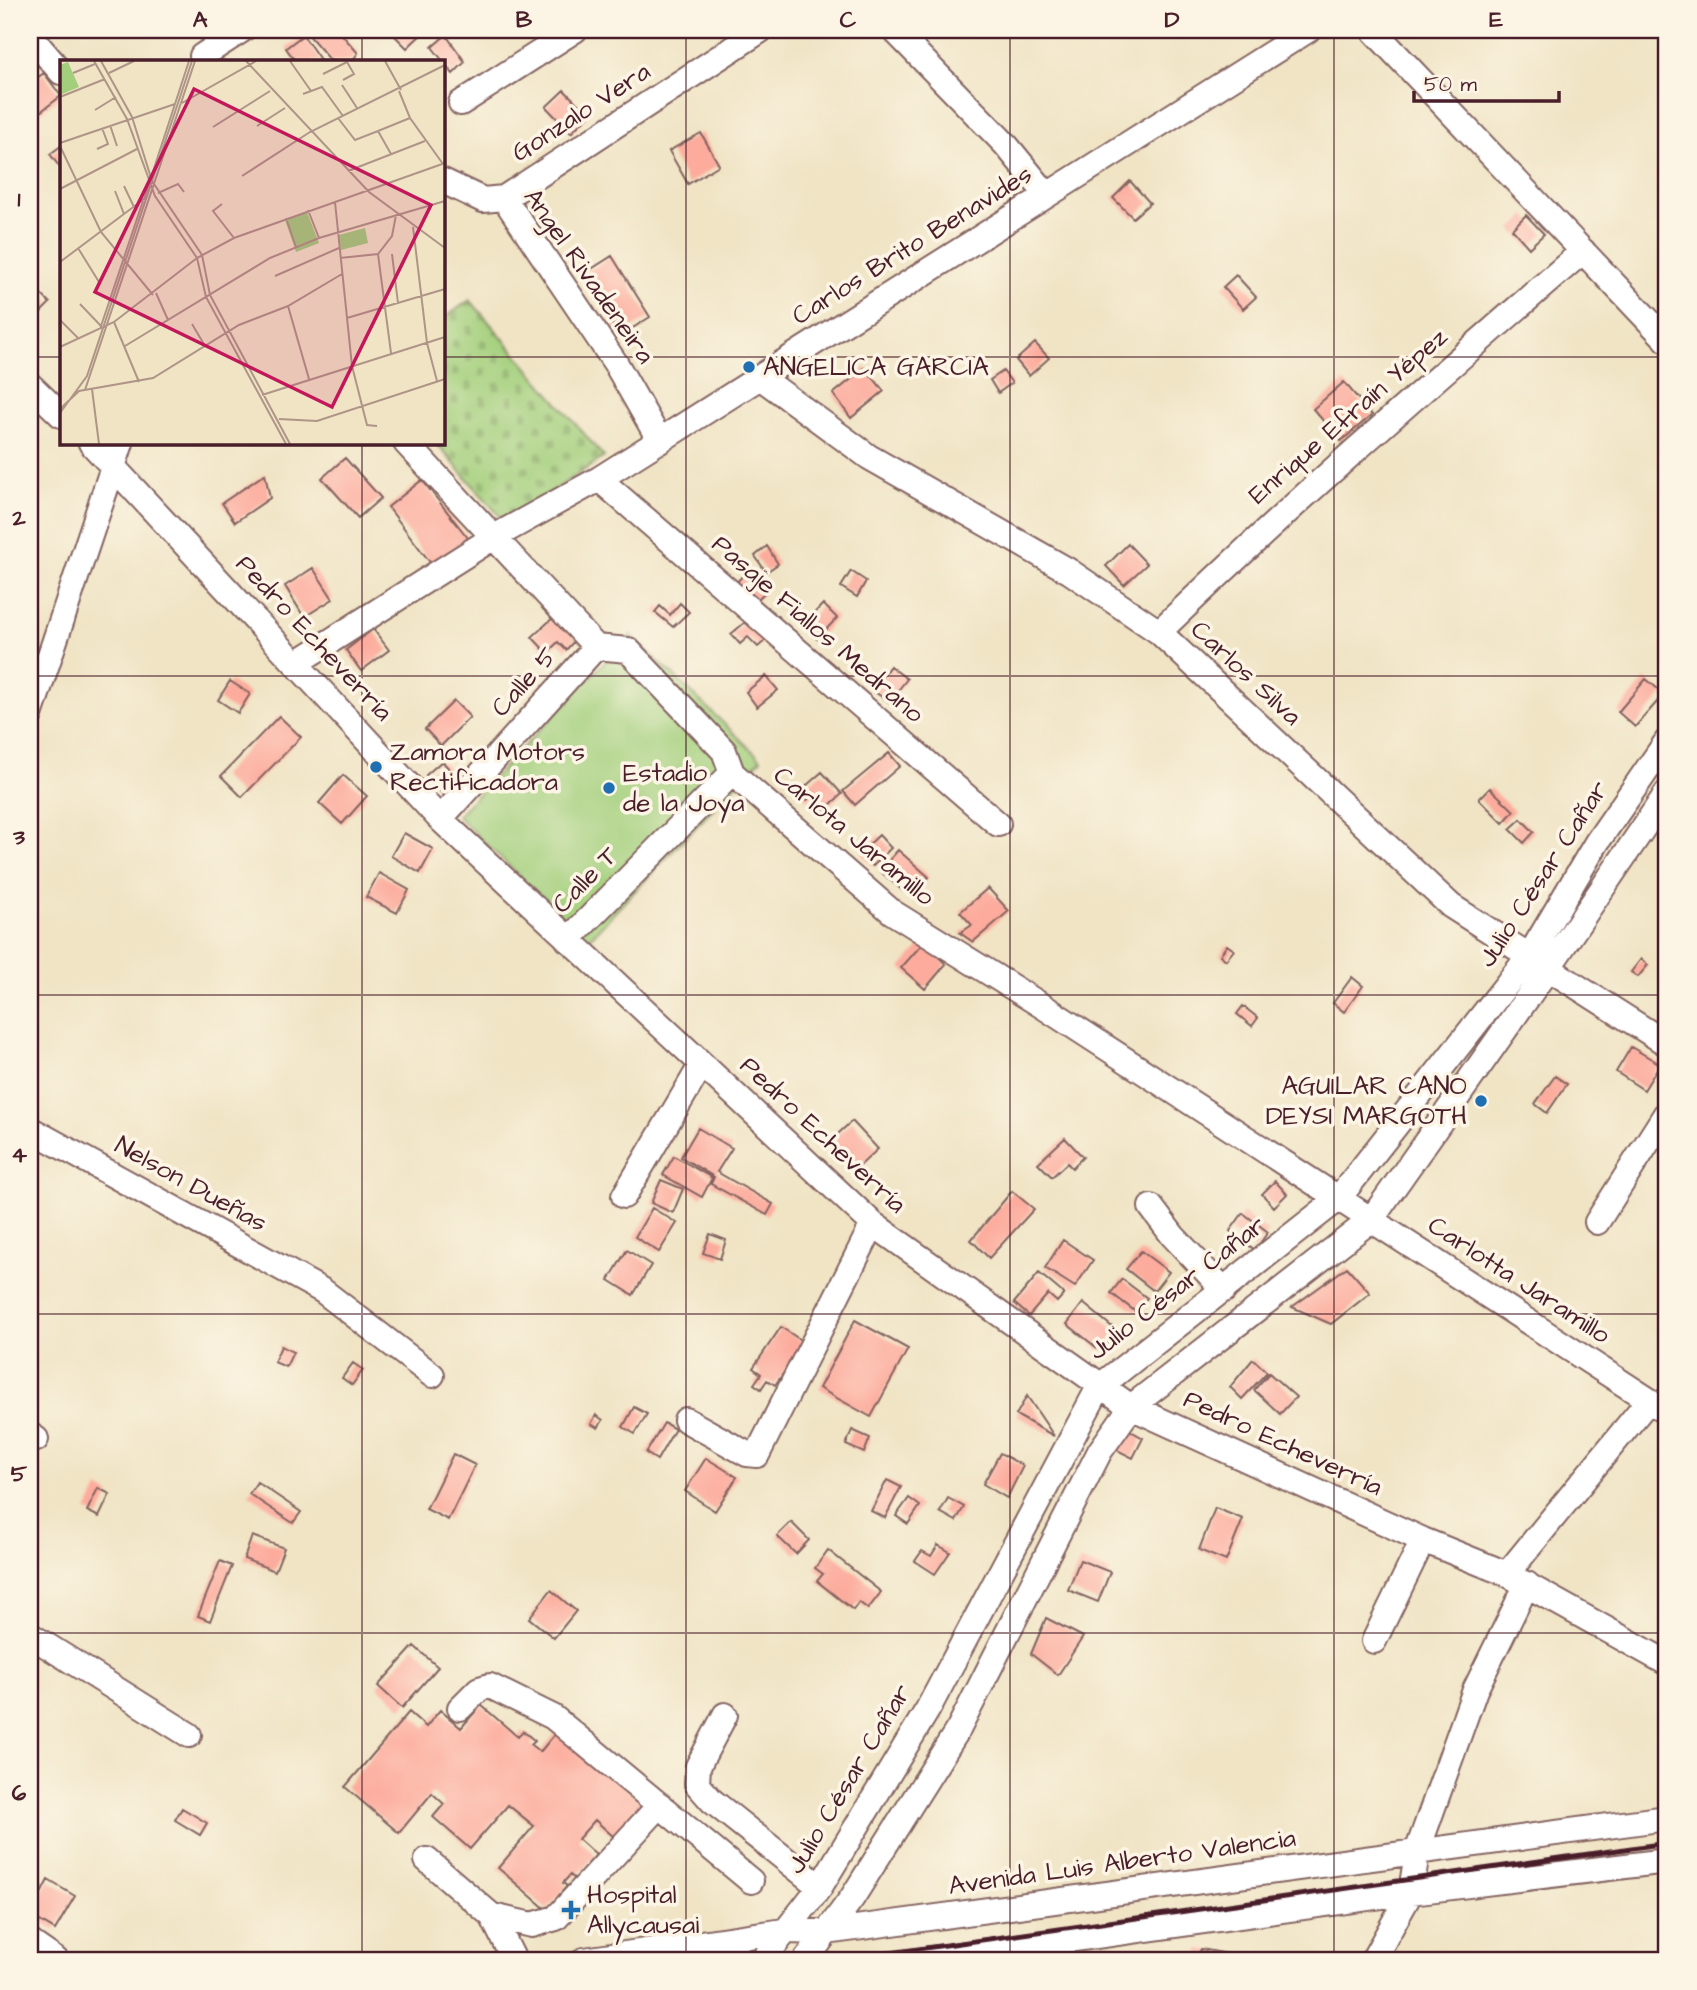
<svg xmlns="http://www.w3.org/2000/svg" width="1697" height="1990" viewBox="0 0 1697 1990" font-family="'Architects Daughter',sans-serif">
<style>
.cemetery{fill:url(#cemetery-stones);stroke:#767754;stroke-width:2}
.pitch{fill:#a3cf7c;stroke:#767754;stroke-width:2}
.building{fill:#fcab9c}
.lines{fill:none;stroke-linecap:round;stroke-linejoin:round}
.minor-casing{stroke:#846461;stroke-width:28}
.minor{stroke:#fff;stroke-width:24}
.rail{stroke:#4a1f2b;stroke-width:5}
.grid{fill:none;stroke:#4a1f2b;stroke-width:2;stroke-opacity:0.55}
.poi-dot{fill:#1f6fb2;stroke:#fcf5e5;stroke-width:2.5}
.labels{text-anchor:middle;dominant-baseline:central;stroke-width:7;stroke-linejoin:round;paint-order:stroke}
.street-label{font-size:26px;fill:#4a1f2b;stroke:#fcf5e5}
.poi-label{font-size:26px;fill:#4a1f2b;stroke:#fcf5e5;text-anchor:start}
.inset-road{fill:none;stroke:#ae9587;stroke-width:2}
.view{fill:#c2185b;fill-opacity:0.15;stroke:#c2185b;stroke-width:3.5}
.inset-edge{fill:none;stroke:#4a1f2b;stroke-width:3.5}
.neatline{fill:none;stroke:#4a1f2b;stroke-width:2.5}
.grid-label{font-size:23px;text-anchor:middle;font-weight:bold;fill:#4a1f2b}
</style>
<defs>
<pattern id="cemetery-stones" width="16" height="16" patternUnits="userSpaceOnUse" patternTransform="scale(1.75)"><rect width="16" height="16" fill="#a3cf7c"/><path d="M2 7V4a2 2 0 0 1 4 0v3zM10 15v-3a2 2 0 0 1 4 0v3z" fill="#8eb16b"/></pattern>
</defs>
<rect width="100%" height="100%" fill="#fcf5e5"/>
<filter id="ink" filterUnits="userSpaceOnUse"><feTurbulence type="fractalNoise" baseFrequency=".0143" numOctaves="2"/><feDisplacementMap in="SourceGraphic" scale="14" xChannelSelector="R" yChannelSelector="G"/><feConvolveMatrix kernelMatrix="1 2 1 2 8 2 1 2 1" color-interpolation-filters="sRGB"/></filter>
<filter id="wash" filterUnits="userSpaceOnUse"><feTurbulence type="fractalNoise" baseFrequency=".00686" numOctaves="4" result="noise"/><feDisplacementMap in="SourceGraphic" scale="28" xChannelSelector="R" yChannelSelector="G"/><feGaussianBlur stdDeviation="1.57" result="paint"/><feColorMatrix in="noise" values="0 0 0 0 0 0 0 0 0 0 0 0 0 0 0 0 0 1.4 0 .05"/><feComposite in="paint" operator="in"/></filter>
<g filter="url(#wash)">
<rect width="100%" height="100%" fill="#f0e4c5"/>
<path class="cemetery" d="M 470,300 L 604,457 L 505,522 L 436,443 L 443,443 L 443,319 Z"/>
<path class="pitch" d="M 631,635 L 761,759 L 587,941 L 457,816 Z"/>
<g id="blocks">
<path class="building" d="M 312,30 L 338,30 L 358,53 L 352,61 L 331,61 L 307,33 Z
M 389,30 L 426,30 L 407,48 Z
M 303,35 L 321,61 L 295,61 L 286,48 Z
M 446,35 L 465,62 L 453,74 L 432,47 Z
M 44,73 L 61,96 L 31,119 L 30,83 Z
M 564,90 L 589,115 L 571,133 L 546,107 Z
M 701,133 L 719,165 L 688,184 L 669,151 Z
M 61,146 L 61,169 L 50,154 Z
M 1130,181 L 1150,203 L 1133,218 L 1113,198 Z
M 1526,215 L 1544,234 L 1529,248 L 1512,229 Z
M 612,256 L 650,317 L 620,336 L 582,275 Z
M 1236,275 L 1256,297 L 1243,309 L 1223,287 Z
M 30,283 L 50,303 L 30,323 Z
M 1035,343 L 1049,358 L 1029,376 L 1016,360 Z
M 865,368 L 884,391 L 851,418 L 833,394 Z
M 1003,371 L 1012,383 L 998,393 L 990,380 Z
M 1344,382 L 1372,415 L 1341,441 L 1313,409 Z
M 345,458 L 381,498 L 358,518 L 322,478 Z
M 265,474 L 270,498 L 235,522 L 222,503 Z
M 422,480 L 468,538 L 433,566 L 388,507 Z
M 1128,544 L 1147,564 L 1124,585 L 1106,566 Z
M 767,546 L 778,564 L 766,572 L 755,556 Z
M 313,568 L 333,599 L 304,617 L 285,586 Z
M 748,570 L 768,589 L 753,604 L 734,585 Z
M 851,571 L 866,581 L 857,597 L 841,587 Z
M 680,603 L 689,612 L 673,627 L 655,612 L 660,606 L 670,615 Z
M 823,604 L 837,618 L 817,639 L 803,625 Z
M 555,616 L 576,639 L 566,650 L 558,642 L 547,653 L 532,637 Z
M 749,619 L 767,639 L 758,647 L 748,637 L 740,644 L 731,634 Z
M 373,629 L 389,650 L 361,671 L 346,650 Z
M 890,666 L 907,679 L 889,702 L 872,690 Z
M 766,676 L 778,690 L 757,707 L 746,692 Z
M 1646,679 L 1664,694 L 1635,727 L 1618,712 Z
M 230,681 L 250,694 L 238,713 L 218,700 Z
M 454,701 L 470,717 L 441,746 L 425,729 Z
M 279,716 L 301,737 L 242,797 L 221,776 Z
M 889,753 L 900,766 L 855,805 L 843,791 Z
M 442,761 L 458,779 L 442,793 L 426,775 Z
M 822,772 L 842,794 L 820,814 L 813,805 L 820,799 L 815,793 L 807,800 L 799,792 Z
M 343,775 L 367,796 L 342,824 L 319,803 Z
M 1490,788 L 1514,811 L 1503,823 L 1479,799 Z
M 1521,819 L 1534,832 L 1524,843 L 1510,829 Z
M 404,833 L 433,849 L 420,873 L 391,856 Z
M 879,835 L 891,848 L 873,866 L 860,853 Z
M 898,850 L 929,877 L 920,886 L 913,880 L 903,891 L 880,871 Z
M 379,873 L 409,890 L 397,913 L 366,897 Z
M 988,888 L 1009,911 L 973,942 L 960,933 L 972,925 L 960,912 Z
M 923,943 L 946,964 L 925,989 L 901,968 Z
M 1227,945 L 1234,950 L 1226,960 L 1220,955 Z
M 1641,959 L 1648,965 L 1638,977 L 1631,972 Z
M 1352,977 L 1363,986 L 1344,1012 L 1333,1003 Z
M 1243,1006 L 1258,1018 L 1252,1026 L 1237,1014 Z
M 1631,1047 L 1660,1064 L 1644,1090 L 1616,1072 Z
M 1555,1076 L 1567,1084 L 1547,1113 L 1535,1104 Z
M 852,1121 L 878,1149 L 854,1171 L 828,1143 Z
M 698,1128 L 732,1148 L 717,1172 L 773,1204 L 767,1215 L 711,1184 L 714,1177 L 681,1157 Z
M 1065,1138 L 1083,1157 L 1072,1168 L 1067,1163 L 1052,1177 L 1038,1163 Z
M 674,1156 L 712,1178 L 702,1197 L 663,1175 Z
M 661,1180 L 683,1189 L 673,1213 L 651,1203 Z
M 1275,1181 L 1287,1194 L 1274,1207 L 1262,1194 Z
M 1012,1191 L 1034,1209 L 989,1258 L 971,1240 Z
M 652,1208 L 677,1223 L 659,1252 L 635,1237 Z
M 1243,1213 L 1268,1232 L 1255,1250 L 1230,1231 Z
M 710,1234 L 726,1240 L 720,1259 L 703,1253 Z
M 1063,1240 L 1093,1260 L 1075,1287 L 1045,1268 Z
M 627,1250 L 651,1265 L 633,1295 L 609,1280 Z
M 1141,1251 L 1169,1272 L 1154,1291 L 1126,1269 Z
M 1347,1267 L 1370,1293 L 1331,1324 L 1292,1307 Z
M 1039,1273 L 1064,1294 L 1057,1302 L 1048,1294 L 1029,1316 L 1014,1303 Z
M 1122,1279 L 1147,1298 L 1136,1312 L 1111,1293 Z
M 1083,1303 L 1117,1331 L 1101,1351 L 1067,1324 Z
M 855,1320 L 908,1349 L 871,1417 L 819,1388 Z
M 781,1327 L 805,1343 L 775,1385 L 767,1380 L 761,1389 L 754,1384 L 761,1374 L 753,1368 Z
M 281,1346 L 293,1352 L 286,1367 L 274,1362 Z
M 1253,1359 L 1267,1372 L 1242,1399 L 1230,1387 Z
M 353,1363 L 363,1370 L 352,1385 L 342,1378 Z
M 1269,1373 L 1296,1397 L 1280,1414 L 1254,1390 Z
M 1027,1396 L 1054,1436 L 1016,1415 Z
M 634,1407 L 647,1414 L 635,1434 L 623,1427 Z
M 596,1415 L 603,1420 L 598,1428 L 591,1424 Z
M 664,1423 L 675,1429 L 657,1460 L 646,1453 Z
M 1122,1426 L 1143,1438 L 1133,1458 L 1111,1447 Z
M 852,1430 L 870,1438 L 864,1453 L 846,1445 Z
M 1000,1453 L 1023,1466 L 1007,1498 L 983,1484 Z
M 453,1454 L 475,1465 L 448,1520 L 426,1509 Z
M 706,1458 L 737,1477 L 715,1511 L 685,1491 Z
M 887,1480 L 901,1487 L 885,1518 L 871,1511 Z
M 257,1482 L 301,1512 L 293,1523 L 249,1494 Z
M 98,1488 L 110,1494 L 99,1517 L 87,1511 Z
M 909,1498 L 920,1506 L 908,1524 L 896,1516 Z
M 948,1498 L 964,1507 L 956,1521 L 940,1512 Z
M 1215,1508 L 1243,1519 L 1226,1561 L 1199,1550 Z
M 791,1522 L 809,1540 L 796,1554 L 777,1536 Z
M 252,1536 L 284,1548 L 275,1571 L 244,1559 Z
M 938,1545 L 950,1552 L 935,1574 L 915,1561 L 922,1551 L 931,1556 Z
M 828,1550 L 881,1592 L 868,1609 L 859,1602 L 853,1610 L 817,1581 L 823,1574 L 815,1568 Z
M 1080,1560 L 1110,1572 L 1098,1602 L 1068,1590 Z
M 220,1561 L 232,1566 L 210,1621 L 198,1616 Z
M 551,1590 L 576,1611 L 554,1638 L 529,1618 Z
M 1046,1618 L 1083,1637 L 1058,1675 L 1031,1654 Z
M 414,1646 L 438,1667 L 402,1708 L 378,1686 Z
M 481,1705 L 518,1737 L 523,1731 L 535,1741 L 531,1745 L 540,1752 L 558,1730 L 644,1804 L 615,1838 L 595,1820 L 578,1839 L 596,1855 L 575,1879 L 570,1875 L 563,1883 L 567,1886 L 547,1910 L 498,1868 L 534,1826 L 508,1805 L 470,1849 L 433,1817 L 444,1804 L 432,1793 L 399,1833 L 345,1787 L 409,1712 L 426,1727 L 440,1710 L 461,1728 Z
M 182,1808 L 207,1823 L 200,1835 L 175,1820 Z
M 48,1880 L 75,1896 L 55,1930 L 30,1915 Z
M 1201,1949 L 1228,1954 L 1224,1960 L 1195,1960 Z"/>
</g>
</g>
<g filter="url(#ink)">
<use href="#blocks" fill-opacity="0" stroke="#846461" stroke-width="2"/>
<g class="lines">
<g class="minor-casing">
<path id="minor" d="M 894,30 L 1006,145 L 1047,195
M 1373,30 L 1667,340
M 30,36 L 61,72
M 202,56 L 242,30
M 461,103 L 575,30
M 443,181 L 483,200 L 504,198 L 761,30
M 504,198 L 616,364 L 660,441
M 760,377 L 869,457 L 1069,571 L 1159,632 L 1451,906 L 1667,1044
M 30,385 L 61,415
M 91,443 L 440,819 L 873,1224 L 1131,1407 L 1423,1540 L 1507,1574 L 1667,1663
M 406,443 L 596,647 L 628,650 L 724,751 L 732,773 L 892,912 L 1044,1007 L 1667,1412
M 599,479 L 998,824
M 1159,632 C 1295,500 1439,376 1583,251
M 296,663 L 494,537 L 599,479 L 1308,30
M 30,715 L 121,443
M 440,819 L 596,647
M 568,940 L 732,773
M 30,1129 L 323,1291 L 432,1375
M 624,1196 L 702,1064
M 1151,1207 L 1173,1236 L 1224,1290
M 1597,1222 L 1667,1112
M 686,1420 L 747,1454 L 757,1455 L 873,1224
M 30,1435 L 36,1439
M 1507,1574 L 1649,1400
M 30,1635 L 189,1735
M 1374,1641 L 1423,1540
M 460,1708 L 479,1689 L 490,1686 L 553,1717 L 751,1881
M 725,1715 L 698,1766 L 697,1784 L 712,1801 L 820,1887
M 427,1860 L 492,1916 L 514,1960
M 492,1916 L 532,1925 L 556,1918 L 660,1805
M 30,1942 L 56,1960
M 584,1960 L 784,1931 L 826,1932 L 1667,1818
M 763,1960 L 820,1887 L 928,1709 L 1099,1387 L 1338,1199 L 1530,955 L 1597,842 L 1667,741
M 806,1960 L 852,1898 L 959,1728 L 1100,1451 L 1131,1407 L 1371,1220 L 1549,967 L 1667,793
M 924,1960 L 1411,1892 L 1667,1861
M 1373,1960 L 1411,1892 L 1417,1852 L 1475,1690 L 1527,1584"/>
</g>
<use href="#minor" class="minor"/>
<path class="rail" d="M 840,1960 L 1667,1843"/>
</g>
</g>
<path class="grid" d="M 362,30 L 362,61M 686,30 L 686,1960M 1010,30 L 1010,1960M 1334,30 L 1334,1960M 30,357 L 61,357M 443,357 L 1667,357M 362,443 L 362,1960M 30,676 L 1667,676M 30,995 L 1667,995M 30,1314 L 1667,1314M 30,1633 L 1667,1633"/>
<g class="poi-dot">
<circle cx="749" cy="367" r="7"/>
<circle cx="376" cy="767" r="7"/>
<circle cx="609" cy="788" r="7"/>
<circle cx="1481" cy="1101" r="7"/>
<path d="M567.5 1899.5h7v7h7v7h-7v7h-7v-7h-7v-7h7z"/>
</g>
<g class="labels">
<g class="street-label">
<text transform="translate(581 112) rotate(-33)">Gonzalo Vera</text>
<text transform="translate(912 245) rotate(-32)">Carlos Brito Benavides</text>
<text transform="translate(589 276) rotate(55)">Angel Rivadeneira</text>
<text transform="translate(1348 416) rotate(-41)">Enrique Efraín Yépez</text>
<text transform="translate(818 629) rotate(41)">Pasaje Fiallos Medrano</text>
<text transform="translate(314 638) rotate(47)">Pedro Echeverría</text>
<text transform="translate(1246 673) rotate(43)">Carlos Silva</text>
<text transform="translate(524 682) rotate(-48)">Calle 5</text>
<text transform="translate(854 836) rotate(40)">Carlota Jaramillo</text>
<text transform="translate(1543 874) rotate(-57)">Julio César Cañar</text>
<text transform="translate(585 880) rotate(-46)">Calle T</text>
<text transform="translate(823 1135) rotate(43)">Pedro Echeverría</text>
<text transform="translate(191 1184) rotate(29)">Nelson Dueñas</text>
<text transform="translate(1519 1280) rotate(33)">Carlotta Jaramillo</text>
<text transform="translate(1177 1288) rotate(-38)">Julio César Cañar</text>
<text transform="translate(1283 1443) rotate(25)">Pedro Echeverría</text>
<text transform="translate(849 1779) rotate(-59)">Julio César Cañar</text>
<text transform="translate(1122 1862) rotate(-8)">Avenida Luis Alberto Valencia</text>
</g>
<g class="poi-label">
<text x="763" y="367">ANGELICA GARCIA</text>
<text x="390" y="752">Zamora Motors<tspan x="390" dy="30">Rectificadora</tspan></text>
<text x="623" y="773">Estadio<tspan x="623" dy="30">de la Joya</tspan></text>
<text x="1467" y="1086" text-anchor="end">AGUILAR CANO<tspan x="1467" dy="30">DEYSI MARGOTH</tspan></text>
<text x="587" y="1895">Hospital<tspan x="587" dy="30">Allycausai</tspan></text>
</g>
</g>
<g transform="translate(60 60)">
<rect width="385" height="385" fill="#f0e4c5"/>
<path d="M 305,168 L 308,183 L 281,190 L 279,175 Z" fill="#a3cf7c"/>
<path d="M 8,2 L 19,27 L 0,35 L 0,5 Z" fill="#a3cf7c"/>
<path d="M 247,152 L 259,183 L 236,192 L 225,160 Z" fill="#a3cf7c"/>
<path class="inset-road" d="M 34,1 L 67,59 L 95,136 L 137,198 L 146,237 L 226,384M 41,1 L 72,57 L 92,121 L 142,195 L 150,235 L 230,384M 186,1 L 309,132 L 385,188M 230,1 L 251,31M 325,1 L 341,30M 13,13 L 35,4M 49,13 L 74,1M 263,14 L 287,2M 283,20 L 294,14 L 287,2M 282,25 L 297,48M 339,31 L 350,58 L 383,104M 243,34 L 262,27 L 283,56M 0,37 L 45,19M 122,43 L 196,1M 35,50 L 56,37M 278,58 L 295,80 L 318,71 L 331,94M 50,65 L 57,86M 197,66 L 225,48M 153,67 L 210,31M 318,71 L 350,58M 0,83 L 115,44M 0,86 L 41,172 L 93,235M 37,89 L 48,84 L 42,68M 288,111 L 365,81M 182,116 L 250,72 L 385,5M 64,126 L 74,147M 0,129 L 77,89M 55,131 L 64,154M 98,133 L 118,124 L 124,132M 275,142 L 292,306 L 307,365 L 317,366M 162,144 L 153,151 L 174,178M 248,150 L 259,178M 226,158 L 236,187M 353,167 L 367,283 L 377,321M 18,188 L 39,222M 318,194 L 331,293M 332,194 L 338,243M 280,198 L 318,194 L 332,176 L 336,155M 0,202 L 84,139 L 129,1M 215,216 L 279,188M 96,233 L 108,260M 20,244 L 41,266M 228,246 L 249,319M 287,258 L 385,229M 0,260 L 19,279M 54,262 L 79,322M 132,264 L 145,286M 40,269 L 83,141M 65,286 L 210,198 L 259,178 L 385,141M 0,287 L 54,262 L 137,198 L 174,178 L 385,103M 32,329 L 39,384M 25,330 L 135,1M 202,335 L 385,277M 0,349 L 19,331 L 93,318 L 179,265 L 228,246 L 282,214M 0,353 L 27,316 L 132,1M 219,359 L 257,361 L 385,319"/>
<path class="view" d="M 134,29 L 371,145 L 272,347 L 35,232 Z"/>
<rect width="385" height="385" class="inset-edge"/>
</g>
<rect width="1697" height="1990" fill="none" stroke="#fcf5e5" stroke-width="77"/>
<path d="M1414 91v10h145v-10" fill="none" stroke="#4a1f2b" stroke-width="3.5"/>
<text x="1424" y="91" font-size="21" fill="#4a1f2b" stroke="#fcf5e5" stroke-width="5" paint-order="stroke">50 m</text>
<rect x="38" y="38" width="1620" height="1914" class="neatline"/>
<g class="grid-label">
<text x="200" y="27">A</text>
<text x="524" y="27">B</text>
<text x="848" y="27">C</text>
<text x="1172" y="27">D</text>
<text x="1496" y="27">E</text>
<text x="19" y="206">1</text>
<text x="19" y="525">2</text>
<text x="19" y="844">3</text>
<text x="19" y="1162">4</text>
<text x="19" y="1481">5</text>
<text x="19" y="1800">6</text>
</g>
</svg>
